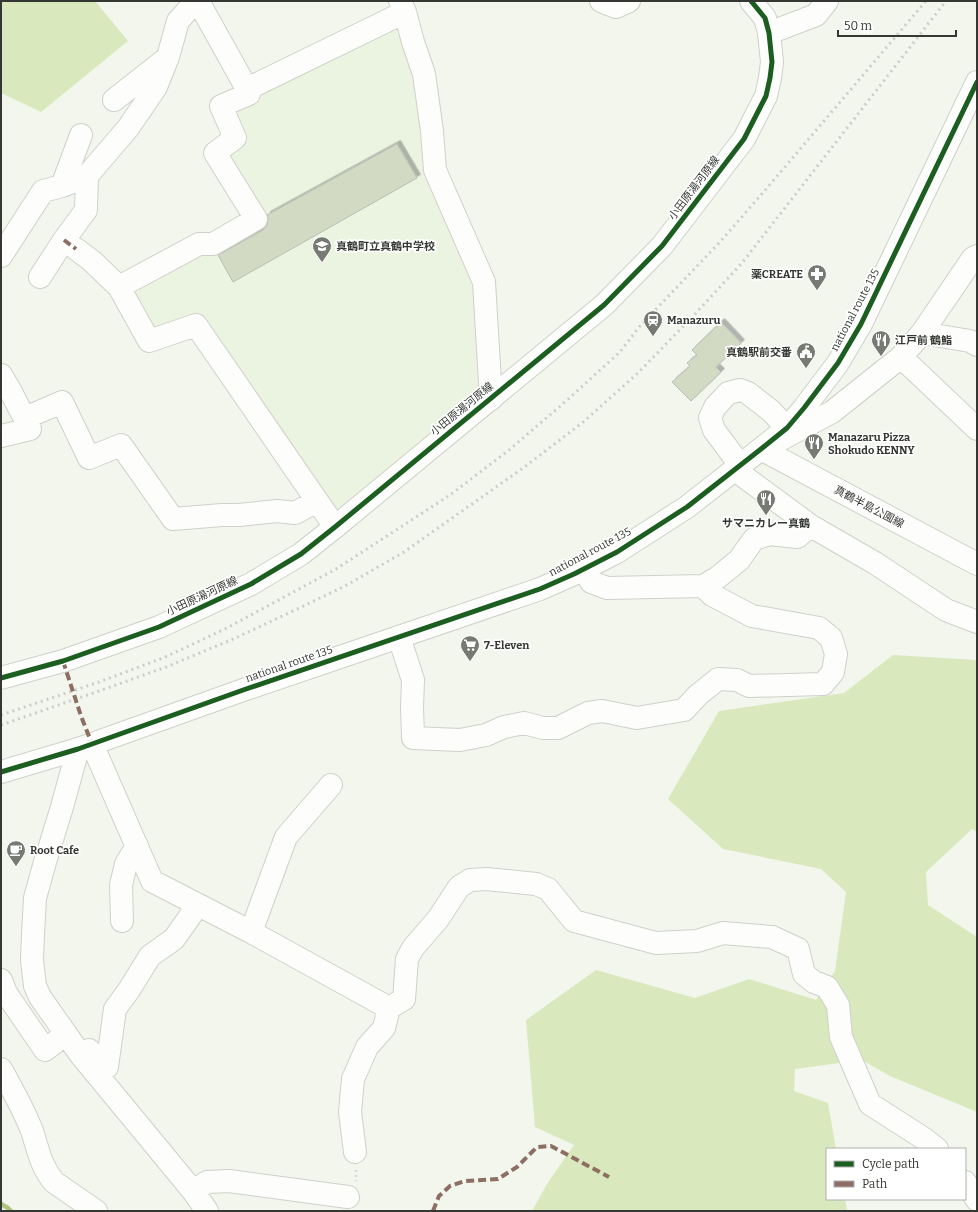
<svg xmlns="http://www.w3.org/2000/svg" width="978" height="1212" viewBox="0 0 978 1212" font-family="Bitter,'Noto Sans JP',serif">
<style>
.built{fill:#ebf3e1}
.green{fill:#d9e9bd}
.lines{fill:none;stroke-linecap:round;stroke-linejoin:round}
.stream{stroke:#aec580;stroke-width:4.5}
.building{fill:#d2dac4;stroke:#babdb5;filter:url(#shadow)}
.minor-casing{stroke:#ced1ca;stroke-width:24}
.major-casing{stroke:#ced1ca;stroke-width:24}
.highway-casing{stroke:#ced1ca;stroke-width:24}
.path{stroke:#d8d9d7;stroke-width:2.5;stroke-dasharray:2 3;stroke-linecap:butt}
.minor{stroke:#fdfefc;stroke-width:22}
.major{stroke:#fdfefc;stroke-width:22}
.highway{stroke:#fdfefc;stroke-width:22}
.rail{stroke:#cccdca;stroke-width:3;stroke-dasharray:2 4;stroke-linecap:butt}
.quiet{stroke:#8d6e63;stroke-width:4;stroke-dasharray:8 4;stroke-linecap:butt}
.cycleway-casing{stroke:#fff;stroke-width:8}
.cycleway{stroke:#1b5e20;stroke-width:5}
.labels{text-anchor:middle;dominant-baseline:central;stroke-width:3.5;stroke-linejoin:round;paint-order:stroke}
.street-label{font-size:11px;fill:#353832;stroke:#fff}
.poi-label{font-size:11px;font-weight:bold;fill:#353832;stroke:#fff;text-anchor:start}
</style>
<defs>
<filter id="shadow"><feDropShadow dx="3.5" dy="-3.5" stdDeviation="0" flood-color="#0004"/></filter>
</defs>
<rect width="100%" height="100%" fill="#f2f6ed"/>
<path class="built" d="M 389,28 L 405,31 L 424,101 L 423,166 L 479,281 L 483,393 L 336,512 L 200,325 L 157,337 L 126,295 L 259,221 L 223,161 L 231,109 Z"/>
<path class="green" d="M 1,1 L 95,1 L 128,41 L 41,112 L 1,93 Z
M 893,655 L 977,660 L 977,832 L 972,829 L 926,872 L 928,905 L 977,937 L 977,1112 L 890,1076 L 862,1060 L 795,1069 L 794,1091 L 828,1103 L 836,1149 L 827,1149 L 827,1199 L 845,1199 L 847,1211 L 532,1211 L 547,1184 L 574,1145 L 535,1127 L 526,1020 L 596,970 L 695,998 L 749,979 L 816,1000 L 835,971 L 846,892 L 821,869 L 723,849 L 668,799 L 719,711 L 844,693 Z"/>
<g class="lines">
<path class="stream" d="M 1,1204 L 8,1208 L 11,1211"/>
</g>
<path class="building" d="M 397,144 L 417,178 L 233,282 L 218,255 L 263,230 L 267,225 L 268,219 L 267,215 Z
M 721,322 L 741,343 L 716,367 L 721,372 L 691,401 L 672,382 L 690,366 L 687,363 L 697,355 L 692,350 Z"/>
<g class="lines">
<g class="minor-casing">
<path id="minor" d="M 198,1 L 247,89 L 249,94 L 221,106 L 235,138 L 215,153 L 256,219 L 213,244 L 199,244 L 119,287 L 149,341 L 196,325 L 335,527
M 400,1 L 405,12 L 413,42 L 424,74 L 432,131 L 435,170 L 484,282 L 491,399
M 601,1 L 616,7 L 629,1
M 769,33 L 816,15 L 827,1
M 247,89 L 405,12
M 114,100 L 166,59
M 62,186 L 81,135
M 76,249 L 92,261 L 119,287
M 1,256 L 43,191 L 62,186 L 87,176 L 128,128 L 156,87 L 168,57 L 178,21 L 196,1
M 40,277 L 64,240 L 86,210 L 87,176
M 922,333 L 970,341 L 977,345
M 901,357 L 977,429
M 1,375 L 10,390 L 30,429 L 1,436
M 25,418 L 62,402 L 89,458 L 121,445 L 173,519 L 222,515 L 239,515 L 277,511 L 295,513 L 317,501
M 776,442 L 832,412 L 901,357 L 922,333 L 973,258 L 977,256
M 740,465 L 714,430 L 710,418 L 715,407 L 728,393 L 740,390 L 748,393 L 771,411 L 787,428
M 735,470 L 811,526 L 875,563 L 946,610 L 977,622
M 585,569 L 591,582 L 607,588 L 703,586 L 717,578 L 739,560 L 754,539 L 770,534 L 797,537 L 811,526
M 399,637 L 413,680 L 412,707 L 413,738 L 460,740 L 486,735 L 504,727 L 524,723 L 543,728 L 558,728 L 588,713 L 602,711 L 637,718 L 684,710 L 698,695 L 718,679 L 737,680 L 749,686 L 823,684 L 833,672 L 836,654 L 831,638 L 819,628 L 752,616 L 712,595 L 703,586
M 92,744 L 152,881 L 251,932 L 389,1008 L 404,999 L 407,959 L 413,948 L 438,919 L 459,887 L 470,880 L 487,879 L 536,884 L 548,889 L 574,921 L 656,943 L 697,941 L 723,933 L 772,937 L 798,949 L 804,974 L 814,982 L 827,987 L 838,1005 L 841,1037 L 870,1104 L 923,1138 L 937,1149
M 78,749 L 62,807 L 45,862 L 35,898 L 33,934 L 32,960 L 35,986 L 40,997 L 80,1054 L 193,1191 L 207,1211
M 122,921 L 121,885 L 126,864 L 137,846
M 251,932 L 286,837 L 331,785
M 1,980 L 6,993 L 45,1050 L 66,1034
M 89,1050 L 107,1067 L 115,1009 L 129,990 L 150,956 L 174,939 L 198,905
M 1,1069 C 12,1089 24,1110 32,1131 C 38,1149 41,1167 54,1182 L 96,1211
M 355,1152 L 350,1112 L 353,1079 L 367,1047 L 384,1028 L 389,1008
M 965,1182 L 977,1200
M 193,1191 L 207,1182 L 229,1181 L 348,1197"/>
</g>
<g class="major-casing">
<path id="major" d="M 761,449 L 977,564
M 1,678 L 63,661 L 159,627 L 251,584 L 301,554 L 335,527 L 604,305 L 662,246 L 744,139 L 766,96 L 770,78 L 772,62 L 769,33 L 765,18 L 751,1"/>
</g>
<g class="highway-casing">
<path id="highway" d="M 1,772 L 78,749 L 246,689 L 540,589 L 574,574 L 617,552 L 687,507 L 761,449 L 787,428 L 804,408 L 838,363 L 861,324 L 977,82"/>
</g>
<path class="path" d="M 356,1170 L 356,1181"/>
<use href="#minor" class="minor"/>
<use href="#major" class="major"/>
<use href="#highway" class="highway"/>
<path class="rail" d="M 1,715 L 99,682 L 163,658 L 225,629 L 336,569 L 450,495 L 509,450 L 565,402 L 620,352 L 640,326 L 720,242 L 767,188 L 926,1
M 1,725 L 102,690 L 166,667 L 231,640 L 291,612 L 345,586 L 404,552 L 523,468 L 582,423 L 638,373 L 695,314 L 742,263 L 946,1"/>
<path class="quiet" d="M 64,240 L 76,249
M 63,661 L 81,716 L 92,744
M 433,1211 L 439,1196 L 450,1186 L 465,1181 L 498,1179 L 517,1167 L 537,1147 L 551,1146 L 609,1177"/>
<g class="cycleway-casing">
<path id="cycleway" d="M 1,678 L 63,661 L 159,627 L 251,584 L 301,554 L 335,527 L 604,305 L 662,246 L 744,139 L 766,96 L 770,78 L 772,62 L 769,33 L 765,18 L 751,1
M 1,772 L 78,749 L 246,689 L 540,589 L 574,574 L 617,552 L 687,507 L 761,449 L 787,428 L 804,408 L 838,363 L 861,324 L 977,82"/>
</g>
<use href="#cycleway" class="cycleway"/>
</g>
<defs>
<g id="school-pin" transform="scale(1)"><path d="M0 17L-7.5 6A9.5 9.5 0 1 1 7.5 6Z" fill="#777a73" stroke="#fff"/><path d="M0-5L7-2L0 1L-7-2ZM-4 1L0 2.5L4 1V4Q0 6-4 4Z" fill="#fff"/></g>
<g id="pharmacy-pin" transform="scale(1)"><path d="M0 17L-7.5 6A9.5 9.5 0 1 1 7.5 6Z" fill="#777a73" stroke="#fff"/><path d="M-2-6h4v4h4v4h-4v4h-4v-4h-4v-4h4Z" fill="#fff"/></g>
<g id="station-pin" transform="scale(1)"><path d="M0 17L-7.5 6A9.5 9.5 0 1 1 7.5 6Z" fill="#777a73" stroke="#fff"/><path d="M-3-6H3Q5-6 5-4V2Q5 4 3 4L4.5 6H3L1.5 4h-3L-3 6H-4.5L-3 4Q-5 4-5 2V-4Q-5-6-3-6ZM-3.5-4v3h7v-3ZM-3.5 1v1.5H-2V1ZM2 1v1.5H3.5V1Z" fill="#fff"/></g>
<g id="restaurant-pin" transform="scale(1)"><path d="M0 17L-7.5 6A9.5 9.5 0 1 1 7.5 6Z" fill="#777a73" stroke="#fff"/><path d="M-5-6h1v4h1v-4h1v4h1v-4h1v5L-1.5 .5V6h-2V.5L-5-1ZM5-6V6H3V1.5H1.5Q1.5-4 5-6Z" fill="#fff"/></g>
<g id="civic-pin" transform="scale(1)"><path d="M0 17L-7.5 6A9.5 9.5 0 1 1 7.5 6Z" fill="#777a73" stroke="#fff"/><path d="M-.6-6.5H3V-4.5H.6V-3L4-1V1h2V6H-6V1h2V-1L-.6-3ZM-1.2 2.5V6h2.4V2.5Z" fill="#fff"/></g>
<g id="supermarket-pin" transform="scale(1)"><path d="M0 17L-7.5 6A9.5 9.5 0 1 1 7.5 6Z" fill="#777a73" stroke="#fff"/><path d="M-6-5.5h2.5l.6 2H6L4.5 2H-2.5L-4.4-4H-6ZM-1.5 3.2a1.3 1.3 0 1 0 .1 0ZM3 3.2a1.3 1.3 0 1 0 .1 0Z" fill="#fff"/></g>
<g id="cafe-pin" transform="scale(1)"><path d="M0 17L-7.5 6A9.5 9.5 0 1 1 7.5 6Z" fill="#777a73" stroke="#fff"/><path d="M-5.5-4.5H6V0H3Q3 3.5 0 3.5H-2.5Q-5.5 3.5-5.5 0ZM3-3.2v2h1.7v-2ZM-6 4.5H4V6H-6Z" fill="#fff"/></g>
</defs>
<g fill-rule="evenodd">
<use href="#school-pin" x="322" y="246"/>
<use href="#pharmacy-pin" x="817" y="274"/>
<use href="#station-pin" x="653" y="320"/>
<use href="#restaurant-pin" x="881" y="340"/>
<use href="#civic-pin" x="806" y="352"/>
<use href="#restaurant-pin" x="814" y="443"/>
<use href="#restaurant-pin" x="766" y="499"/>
<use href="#supermarket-pin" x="470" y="645"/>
<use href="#cafe-pin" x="16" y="850"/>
</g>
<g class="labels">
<g class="street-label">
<text transform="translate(694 188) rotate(-53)">小田原湯河原線</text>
<text transform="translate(855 310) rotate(-62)">national route 135</text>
<text transform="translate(462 409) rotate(-39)">小田原湯河原線</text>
<text transform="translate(869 507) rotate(28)">真鶴半島公園線</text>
<text transform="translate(590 552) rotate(-28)">national route 135</text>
<text transform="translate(202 596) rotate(-25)">小田原湯河原線</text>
<text transform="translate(289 664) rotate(-19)">national route 135</text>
</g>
<g class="poi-label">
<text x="336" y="246">真鶴町立真鶴中学校</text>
<text x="803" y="274" text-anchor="end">薬CREATE</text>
<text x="667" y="320">Manazuru</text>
<text x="895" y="340">江戸前 鶴鮨</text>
<text x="792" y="352" text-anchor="end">真鶴駅前交番</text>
<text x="828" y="437">Manazaru Pizza<tspan x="828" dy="13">Shokudo KENNY</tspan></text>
<text x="766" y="523" text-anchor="middle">サマニカレー真鶴</text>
<text x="484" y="645">7-Eleven</text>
<text x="30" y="850">Root Cafe</text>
</g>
</g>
<rect width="978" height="1212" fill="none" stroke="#353832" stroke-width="4"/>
<rect x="826" y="1148" width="140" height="52" fill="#ffffff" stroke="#aeafad"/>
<rect x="834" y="1161" width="20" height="6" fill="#1b5e20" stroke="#aeafad"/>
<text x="862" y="1168" font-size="12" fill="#353832">Cycle path</text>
<rect x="834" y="1181" width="20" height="6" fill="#8d6e63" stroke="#aeafad"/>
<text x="862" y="1188" font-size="12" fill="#353832">Path</text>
<path d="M838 30v6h118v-6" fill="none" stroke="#353832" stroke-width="2"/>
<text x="844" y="30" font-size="12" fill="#353832" stroke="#ffffff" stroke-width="3" paint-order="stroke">50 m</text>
</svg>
